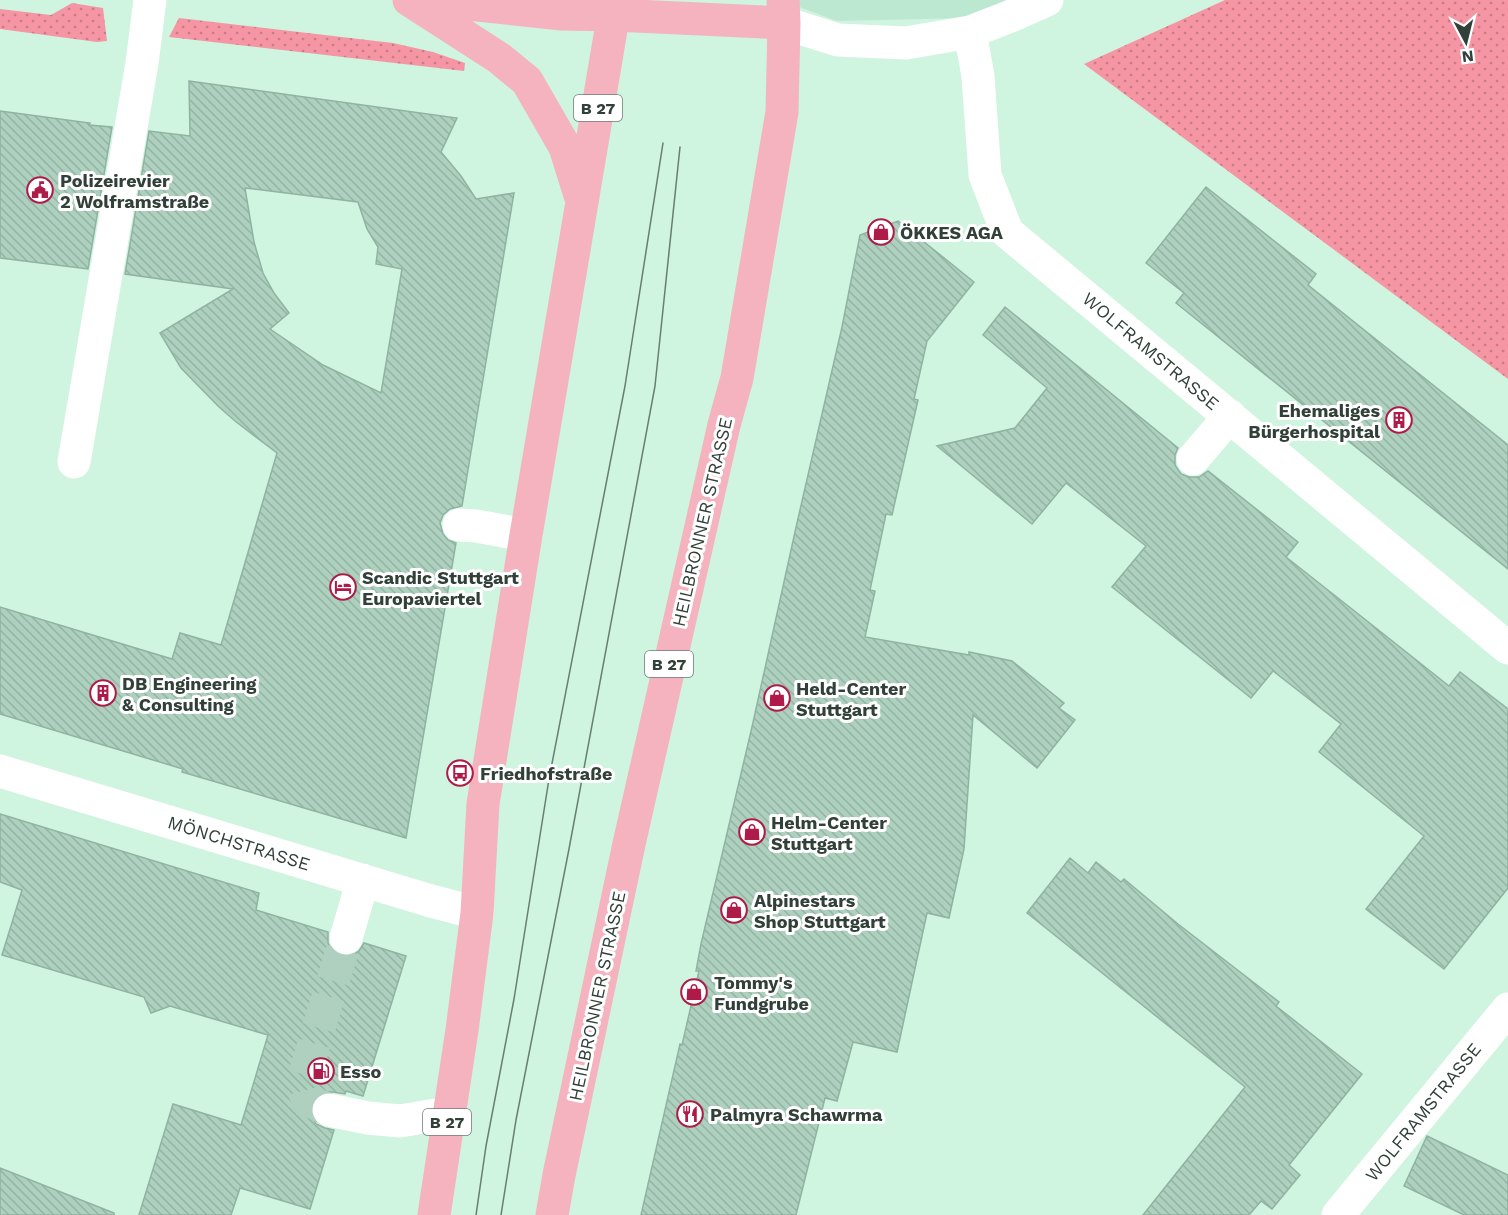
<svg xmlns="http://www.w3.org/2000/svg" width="1508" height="1215" viewBox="0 0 1508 1215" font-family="'Work Sans',sans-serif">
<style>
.built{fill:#bce8d1}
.grass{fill:url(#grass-dots)}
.building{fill:url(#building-back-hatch);stroke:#90b3a1;stroke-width:1.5;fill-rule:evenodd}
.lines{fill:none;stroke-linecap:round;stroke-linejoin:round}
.minor-tunnel{stroke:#afd0be;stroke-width:33;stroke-dasharray:33 16;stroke-linecap:butt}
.minor{stroke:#fff;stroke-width:33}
.major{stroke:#f4b3be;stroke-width:33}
.tram{stroke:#687e72;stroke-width:1.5}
.labels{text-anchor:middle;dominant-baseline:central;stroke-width:6;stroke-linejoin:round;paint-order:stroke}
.shield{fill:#fff;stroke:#6f7974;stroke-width:1.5}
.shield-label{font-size:16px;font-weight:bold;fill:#314038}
.poi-label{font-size:18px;font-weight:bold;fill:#314038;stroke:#fff;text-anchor:start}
.street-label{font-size:18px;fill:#314038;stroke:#fff}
</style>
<defs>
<pattern id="grass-dots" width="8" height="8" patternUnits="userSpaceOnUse" patternTransform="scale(1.5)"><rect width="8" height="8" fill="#f696a4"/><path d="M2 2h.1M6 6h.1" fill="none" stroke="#c87c87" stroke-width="1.8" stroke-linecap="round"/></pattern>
<pattern id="building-back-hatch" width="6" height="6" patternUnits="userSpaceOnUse" patternTransform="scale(1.5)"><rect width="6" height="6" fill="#add1be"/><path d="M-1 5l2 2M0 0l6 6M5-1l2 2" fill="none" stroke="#95b4a4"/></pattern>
</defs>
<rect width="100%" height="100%" fill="#cff4e0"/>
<path class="built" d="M 794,0 L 1018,0 L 967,18 L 837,21 L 794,5 Z"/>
<path class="grass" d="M 1225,0 L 1508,0 L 1508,379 L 1084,64 Z
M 72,3 L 103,8 L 107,41 L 97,42 L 0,29 L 0,9 L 51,15 Z
M 179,18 L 393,43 L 433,52 L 465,63 L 464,71 L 169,37 Z"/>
<path class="building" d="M 189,81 L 457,118 L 441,152 L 461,176 L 476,199 L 514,193 L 462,506 L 450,509 L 443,515 L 440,523 L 443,534 L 448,540 L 456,543 L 406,838 L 182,772 L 183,769 L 0,714 L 0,607 L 172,659 L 180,633 L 221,645 L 277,453 L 235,421 L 218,406 L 181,368 L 160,333 L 233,289 L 125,274 L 149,131 L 190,136 ZM 245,188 L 358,202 L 367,229 L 378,247 L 376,264 L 402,269 L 381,393 L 323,365 L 270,329 L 289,313 L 274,293 L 263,273 L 254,242 Z
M 0,111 L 90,123 L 89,125 L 112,127 L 88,269 L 0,258 Z
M 1206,187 L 1316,274 L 1308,285 L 1508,445 L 1508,569 L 1176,303 L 1184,293 L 1146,263 Z
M 898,221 L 974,282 L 927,341 L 914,399 L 918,400 L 892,515 L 886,514 L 870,590 L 875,591 L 865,637 L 969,655 L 969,652 L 1012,661 L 1064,703 L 1059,708 L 1075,720 L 1037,768 L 973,715 L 964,849 L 949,918 L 927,913 L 897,1052 L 853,1042 L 837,1101 L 825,1098 L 796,1215 L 641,1215 L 680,1044 L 682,1045 L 699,971 L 696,971 L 701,944 L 752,727 L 797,523 L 842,327 L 860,235 Z
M 1005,307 L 1178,448 L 1175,455 L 1175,465 L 1181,474 L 1189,477 L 1199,477 L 1208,471 L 1298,542 L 1286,557 L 1357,613 L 1449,686 L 1460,672 L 1508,709 L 1508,888 L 1444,969 L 1366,909 L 1424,836 L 1319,752 L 1341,724 L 1273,671 L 1251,698 L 1112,587 L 1146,546 L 1066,483 L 1032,524 L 937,446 L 1015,428 L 1047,388 L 983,335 Z
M 0,814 L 259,893 L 256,910 L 328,932 L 328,943 L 332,950 L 340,956 L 351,956 L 359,951 L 364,943 L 406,956 L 363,1096 L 346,1091 L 345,1094 L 333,1092 L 324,1092 L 315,1097 L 311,1106 L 311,1115 L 316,1124 L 325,1128 L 334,1130 L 310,1209 L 240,1188 L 231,1215 L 139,1215 L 173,1104 L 241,1125 L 268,1035 L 170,1006 L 151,1013 L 144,997 L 2,955 L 22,890 L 0,882 Z
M 1070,858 L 1088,873 L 1096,862 L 1121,882 L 1124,879 L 1178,924 L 1279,1002 L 1276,1006 L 1362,1074 L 1289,1165 L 1300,1175 L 1272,1209 L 1261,1201 L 1249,1215 L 1143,1215 L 1245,1087 L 1027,913 Z
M 1427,1136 L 1508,1175 L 1508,1215 L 1464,1215 L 1404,1186 Z
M 0,1168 L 114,1213 L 114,1215 L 0,1215 Z"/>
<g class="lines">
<path class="minor-tunnel" d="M 329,1110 C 312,1102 303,1101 303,1080 L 346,938"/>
<path class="minor" d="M 784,23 L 838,40 L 906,43 L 970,32 L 1011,16 L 1047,0
M 970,32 L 978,76 L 985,175 L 1007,232 L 1508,648
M 1193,459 L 1230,416
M 74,462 L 142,63 L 150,0
M 459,525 L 476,526 L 526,535
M 0,771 L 431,901 L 477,913
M 346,938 L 363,880
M 329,1110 L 368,1118 L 400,1121 L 448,1113
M 1338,1215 L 1508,1009"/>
<path class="major" d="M 409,0 L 499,58 L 527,81 L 565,147 L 580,195
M 429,0 L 562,14 L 614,15 L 784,23
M 434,1215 L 462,1030 L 477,913 L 483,804 L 526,535 L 616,0
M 552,1215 L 559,1175 L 629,844 L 724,425 L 737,378 L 782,112 L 784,23 L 783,0"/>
<path class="tram" d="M 476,1215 L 486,1146 L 514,999 L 549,779 L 625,386 L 663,143
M 501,1215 L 516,1120 L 569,849 L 655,386 L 680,147"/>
</g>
<defs>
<g id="civic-ring" transform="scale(1.35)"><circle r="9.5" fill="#fff" stroke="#ae1b48" stroke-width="1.5"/><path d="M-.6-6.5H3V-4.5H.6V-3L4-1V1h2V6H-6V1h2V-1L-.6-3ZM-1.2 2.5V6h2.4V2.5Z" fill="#ae1b48"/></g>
<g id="shop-ring" transform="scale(1.35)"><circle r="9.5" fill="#fff" stroke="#ae1b48" stroke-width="1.5"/><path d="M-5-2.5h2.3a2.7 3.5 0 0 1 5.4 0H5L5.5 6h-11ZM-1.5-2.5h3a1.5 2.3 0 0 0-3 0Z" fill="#ae1b48"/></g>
<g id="building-ring" transform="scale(1.35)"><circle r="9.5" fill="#fff" stroke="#ae1b48" stroke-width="1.5"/><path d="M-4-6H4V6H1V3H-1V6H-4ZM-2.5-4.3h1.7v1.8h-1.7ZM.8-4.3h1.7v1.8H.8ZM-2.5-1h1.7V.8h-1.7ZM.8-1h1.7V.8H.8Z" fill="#ae1b48"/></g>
<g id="hotel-ring" transform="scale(1.35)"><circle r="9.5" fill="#fff" stroke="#ae1b48" stroke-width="1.5"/><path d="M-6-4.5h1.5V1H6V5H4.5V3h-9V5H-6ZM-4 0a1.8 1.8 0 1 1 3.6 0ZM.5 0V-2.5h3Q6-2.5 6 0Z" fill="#ae1b48"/></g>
<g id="bus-ring" transform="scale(1.35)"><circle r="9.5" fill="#fff" stroke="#ae1b48" stroke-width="1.5"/><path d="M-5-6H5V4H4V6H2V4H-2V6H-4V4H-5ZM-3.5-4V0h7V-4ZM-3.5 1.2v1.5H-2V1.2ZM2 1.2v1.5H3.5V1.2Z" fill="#ae1b48"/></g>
<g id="fuel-ring" transform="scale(1.35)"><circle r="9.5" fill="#fff" stroke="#ae1b48" stroke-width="1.5"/><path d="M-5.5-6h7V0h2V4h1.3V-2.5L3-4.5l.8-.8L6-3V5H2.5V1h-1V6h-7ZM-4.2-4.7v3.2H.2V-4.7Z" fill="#ae1b48"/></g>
<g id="restaurant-ring" transform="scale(1.35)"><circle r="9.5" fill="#fff" stroke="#ae1b48" stroke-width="1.5"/><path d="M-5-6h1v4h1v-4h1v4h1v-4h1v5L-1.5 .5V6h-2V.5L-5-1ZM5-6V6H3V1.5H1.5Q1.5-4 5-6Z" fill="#ae1b48"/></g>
</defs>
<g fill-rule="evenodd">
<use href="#civic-ring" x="40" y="190"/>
<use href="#shop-ring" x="881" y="232"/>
<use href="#building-ring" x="1399" y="420"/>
<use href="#hotel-ring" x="343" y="587"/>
<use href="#building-ring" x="103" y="693"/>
<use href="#shop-ring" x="777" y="698"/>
<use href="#bus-ring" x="460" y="773"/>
<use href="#shop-ring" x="752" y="832"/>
<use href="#shop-ring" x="734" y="910"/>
<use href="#shop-ring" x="694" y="992"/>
<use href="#fuel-ring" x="321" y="1071"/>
<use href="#restaurant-ring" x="690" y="1114"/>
</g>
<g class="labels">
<g class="shield">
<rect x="574" y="95" width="48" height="26" rx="4.5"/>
<rect x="645" y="651" width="48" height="26" rx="4.5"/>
<rect x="423" y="1109" width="48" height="26" rx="4.5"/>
</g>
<g class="shield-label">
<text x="598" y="108">B 27</text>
<text x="669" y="664">B 27</text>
<text x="447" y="1122">B 27</text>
</g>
<g class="poi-label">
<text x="60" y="180">Polizeirevier<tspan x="60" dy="21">2 Wolframstraße</tspan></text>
<text x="900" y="232">ÖKKES AGA</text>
<text x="1380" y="410" text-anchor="end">Ehemaliges<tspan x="1380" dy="21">Bürgerhospital</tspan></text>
<text x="362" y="577">Scandic Stuttgart<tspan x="362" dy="21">Europaviertel</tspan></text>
<text x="122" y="683">DB Engineering<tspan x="122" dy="21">&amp; Consulting</tspan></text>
<text x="796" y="688">Held-Center<tspan x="796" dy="21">Stuttgart</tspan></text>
<text x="480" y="773">Friedhofstraße</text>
<text x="771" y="822">Helm-Center<tspan x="771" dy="21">Stuttgart</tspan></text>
<text x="754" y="900">Alpinestars<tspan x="754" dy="21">Shop Stuttgart</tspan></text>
<text x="714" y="982">Tommy's<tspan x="714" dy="21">Fundgrube</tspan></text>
<text x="340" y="1071">Esso</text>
<text x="710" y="1114">Palmyra Schawrma</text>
</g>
<g class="street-label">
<text transform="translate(1151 351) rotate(40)">WOLFRAMSTRASSE</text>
<text transform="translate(702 522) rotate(-77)">HEILBRONNER STRASSE</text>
<text transform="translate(239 843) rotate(17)">MÖNCHSTRASSE</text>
<text transform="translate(597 996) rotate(-78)">HEILBRONNER STRASSE</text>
<text transform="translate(1423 1112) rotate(-51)">WOLFRAMSTRASSE</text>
</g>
</g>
<g transform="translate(1466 42) rotate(173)" stroke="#ffffff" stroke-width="4.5" paint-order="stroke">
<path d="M0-4.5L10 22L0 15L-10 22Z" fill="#314038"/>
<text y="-9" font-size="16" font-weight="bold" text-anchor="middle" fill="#314038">N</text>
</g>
</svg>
